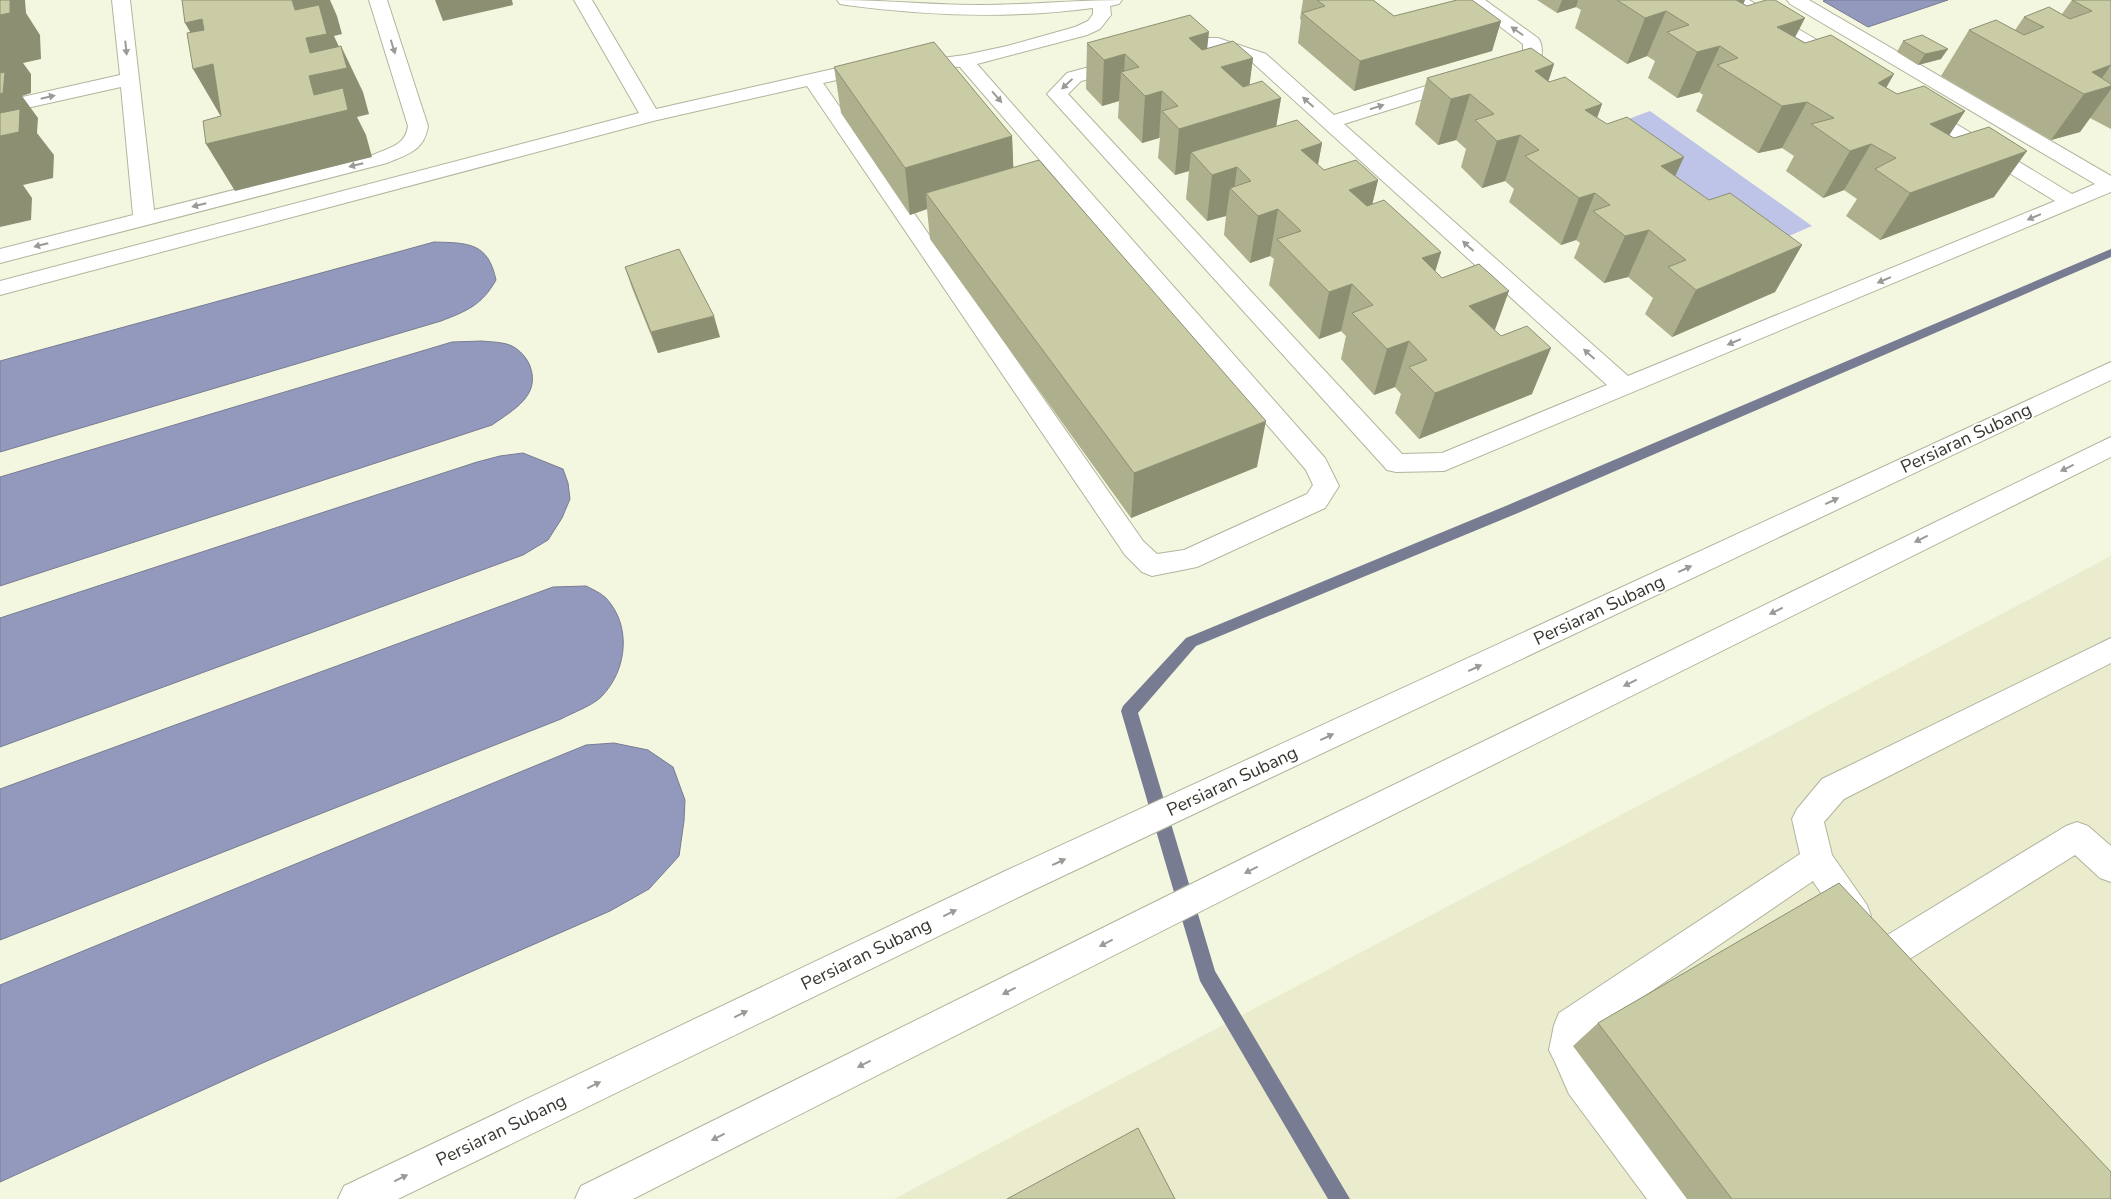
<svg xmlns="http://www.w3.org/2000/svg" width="2111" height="1199" viewBox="0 0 2111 1199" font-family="'Nunito Sans',sans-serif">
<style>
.built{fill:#eaeccd}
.green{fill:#bec4e7}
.water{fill:#9399bd;stroke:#777c92}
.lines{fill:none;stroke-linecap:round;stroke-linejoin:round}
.stream{fill:#777c92;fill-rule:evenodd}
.minor-casing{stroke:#b2b49d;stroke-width:2}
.minor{fill:#fff;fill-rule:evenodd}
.wall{fill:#adaf8d}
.shaded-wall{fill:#8d8f73}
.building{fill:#c9cca4;stroke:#8d8f73}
.oneway{fill:#9a9b96}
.labels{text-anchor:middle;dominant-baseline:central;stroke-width:4;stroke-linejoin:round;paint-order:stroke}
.street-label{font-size:18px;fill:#36372e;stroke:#fff}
</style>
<rect width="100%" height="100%" fill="#f4f7df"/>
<path class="built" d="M 2111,556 L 2111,1199 L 894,1199 Z"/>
<path class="green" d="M 1650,111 L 1812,226 L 1766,246 L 1607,127 Z"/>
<path class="water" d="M 1826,0 L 1948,0 L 1868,27 L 1823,1 Z
M 434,242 C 468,243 488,242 496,280 C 482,305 467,311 441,321 L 0,452 L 0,361 Z
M 482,341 C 491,342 504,342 512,346 C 520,350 527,358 530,366 C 541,396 513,410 492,425 L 0,586 L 0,477 L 452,342 Z
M 523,453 L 563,469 L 568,483 L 570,499 L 562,518 L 548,540 L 523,555 L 0,747 L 0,618 L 477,462 L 500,456 Z
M 586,586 C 592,589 601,593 606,598 C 632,626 627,670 602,696 C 594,705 572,713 561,719 L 0,940 L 0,789 L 553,587 Z
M 614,743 L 648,750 L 673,767 L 685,800 L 684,821 L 679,856 L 649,889 L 610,911 L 258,1065 L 0,1182 L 0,985 L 586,745 Z"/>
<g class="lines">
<path class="stream" d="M 2111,249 L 2111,257 L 1518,513 L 1196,646 L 1138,713 L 1215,971 L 1350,1199 L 1328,1199 L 1200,981 L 1121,711 L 1123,706 L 1186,638 L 1508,505 Z"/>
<g class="minor-casing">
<path id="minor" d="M 112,0 L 130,0 L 154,210 L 373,155 C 390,147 405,146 408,126 L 369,0 L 387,0 L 428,126 C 424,151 408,154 387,163 L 0,263 L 0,249 L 133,215 L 121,87 L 0,114 L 0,102 L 120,75 Z
M 574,0 L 592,0 L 656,109 L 846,66 L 874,64 L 881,66 L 883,70 L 881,74 L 846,78 L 823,83 L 1143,541 L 1157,554 L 1184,550 L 1307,494 L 1313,485 L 1306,470 L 960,67 L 942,66 L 940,62 L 942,58 L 965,55 L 1007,46 L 1075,27 L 1088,21 L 1093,14 L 1093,8 C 1010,19 928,16 846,5 L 840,4 L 837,0 C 885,0 932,5 980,5 C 1027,5 1074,0 1122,0 L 1119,4 L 1110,6 L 1111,15 L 1100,29 L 1087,35 L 977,64 L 1325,458 L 1339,486 L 1325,508 L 1197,567 L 1152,576 L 1142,572 L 1125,555 L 807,86 L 653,121 L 0,295 L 0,281 L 639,113 Z
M 1465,0 L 1485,0 L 1538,38 C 1543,44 1543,56 1539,62 L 1506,72 L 1499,70 L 1497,66 L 1499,62 L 1523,55 L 1523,44 Z
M 1728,0 L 1749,0 L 1846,57 L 1848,61 L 1846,65 L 1839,67 L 1832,65 L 1731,4 Z
M 1787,0 L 1809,0 L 2111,176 L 2111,192 L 1444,471 L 1396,472 L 1387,470 L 1047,94 L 1067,73 L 1123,58 L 1130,60 L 1132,64 L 1130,68 L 1081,81 L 1068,94 L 1402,454 L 1442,453 L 1607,385 L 1252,62 C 1235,55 1219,47 1200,48 C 1188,49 1178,57 1166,54 L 1163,50 L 1166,46 L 1197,38 L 1218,38 L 1266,54 L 1334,115 L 1451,78 L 1458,76 L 1465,78 L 1467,82 L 1465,86 L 1344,124 L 1628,376 L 2055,201 L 1914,115 L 1911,111 L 1914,107 L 1921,105 L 1928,107 L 2072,194 L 2095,184 L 1790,4 Z
M 2111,362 L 2111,380 L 1025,894 L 398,1199 L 338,1199 L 344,1186 L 1003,872 Z
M 2111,437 L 2111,457 L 1306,858 L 633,1199 L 575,1199 L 581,1186 L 1284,838 Z
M 2111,638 L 2111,663 L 1844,799 L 1824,822 L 1832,855 L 1867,905 L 1871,916 L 1867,927 L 1855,932 L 1843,927 L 1813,881 L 1587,1035 L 1585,1048 L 1595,1068 L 1683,1186 L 1689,1199 L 1647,1199 L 1569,1094 L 1555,1062 L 1549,1050 L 1554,1025 L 1559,1013 L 1800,854 L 1792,819 L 1797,809 L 1822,779 Z
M 2077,822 L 2088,826 L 2111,846 L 2111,882 L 2100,878 L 2075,855 L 1908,960 L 1912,970 L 1907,982 L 1895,987 C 1880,980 1873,972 1866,957 L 1871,945 L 2066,826 Z"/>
</g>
<use href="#minor" class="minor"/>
</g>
<path class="wall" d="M 1303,0 L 1373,0 L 1394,16 L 1501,21 L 1492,51 L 1354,91 L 1298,43 L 1301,20 L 1300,19 Z
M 1537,0 L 1745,0 L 1743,4 L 1795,37 L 1897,94 L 1965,111 L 1949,135 L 1994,197 L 1880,240 L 1846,216 L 1857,199 L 1844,190 L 1823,198 L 1786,171 L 1794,156 L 1782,148 L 1758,153 L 1696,111 L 1703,95 L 1699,92 L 1677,98 L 1648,78 L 1655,61 L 1647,56 L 1627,64 L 1575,28 L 1581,10 L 1576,7 L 1557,13 Z
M 2072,0 L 2111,0 L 2111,129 L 2090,118 L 2080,132 L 2051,140 L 1941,76 L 1969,30 L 2015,30 L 2024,17 L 2062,14 Z
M 1903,41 L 1941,59 L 1918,65 L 1897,52 Z
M 1087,43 L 1207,49 L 1253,58 L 1249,85 L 1281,98 L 1276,126 L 1322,143 L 1318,165 L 1324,170 L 1378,180 L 1372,204 L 1441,252 L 1435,271 L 1495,330 L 1532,394 L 1419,439 L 1395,413 L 1401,394 L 1395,387 L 1374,395 L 1341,359 L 1346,336 L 1341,331 L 1319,339 L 1269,285 L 1274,259 L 1270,256 L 1250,263 L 1224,235 L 1226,216 L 1207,221 L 1186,199 L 1189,171 L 1175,175 L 1158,158 L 1160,138 L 1159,138 L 1142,143 L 1118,118 L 1119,101 L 1102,106 L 1086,89 Z
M 1554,64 L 1548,81 L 1602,104 L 1597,118 L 1675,176 L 1709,200 L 1802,245 L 1775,292 L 1672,337 L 1645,314 L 1653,298 L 1628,277 L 1604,283 L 1574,258 L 1580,243 L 1576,240 L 1561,245 L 1509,202 L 1514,189 L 1505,181 L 1482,188 L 1461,167 L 1466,149 L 1456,140 L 1438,145 L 1415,124 L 1427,78 Z
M 834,67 L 1012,136 L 1013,168 L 1257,467 L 1131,518 L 930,239 L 927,209 L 910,215 L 841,113 Z
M 625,267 L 720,337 L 658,353 L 632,288 Z
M 1598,1023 L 2111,1199 L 1687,1199 L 1573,1046 Z"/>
<path class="shaded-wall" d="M 0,0 L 25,0 L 26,13 L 40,35 L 41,59 L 23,63 L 31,74 L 31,93 L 22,96 L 38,118 L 37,133 L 54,155 L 53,178 L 23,185 L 32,198 L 31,220 L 0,227 Z
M 204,0 L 239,110 L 220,115 L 193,69 L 209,65 L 185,23 Z
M 292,0 L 330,0 L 337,16 L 342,34 L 334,36 L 341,51 L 341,46 L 363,92 L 369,114 L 357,117 L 366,135 L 372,157 L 235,191 L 206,144 L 314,95 L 309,76 L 310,53 L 295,10 Z
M 435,0 L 512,0 L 513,5 L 443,21 Z
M 1562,0 L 1578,0 L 1576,7 L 1557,13 Z
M 1728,0 L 1745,0 L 1731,33 Z
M 1666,11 L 1647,56 L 1627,64 L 1645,18 Z
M 1805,18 L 1782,63 L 1777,27 Z
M 1501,21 L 1492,51 L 1354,91 L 1360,61 Z
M 1209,32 L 1204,78 L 1189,38 Z
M 1720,46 L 1699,92 L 1677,98 L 1697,52 Z
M 1948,49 L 1941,59 L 1918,65 L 1925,54 Z
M 1125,54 L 1124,76 L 1121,72 L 1119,101 L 1102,106 L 1104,60 Z
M 1253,58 L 1247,104 L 1221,67 Z
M 1554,64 L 1539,110 L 1535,71 Z
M 2111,65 L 2093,91 L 2111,86 L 2111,89 L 2080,132 L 2051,140 L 2084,94 L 2092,72 Z
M 1894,74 L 1868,120 L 1878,83 Z
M 1162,91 L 1159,138 L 1142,143 L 1145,96 Z
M 1470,94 L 1456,140 L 1438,145 L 1451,99 Z
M 1281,98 L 1273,145 L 1191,152 L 1189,171 L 1175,175 L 1179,129 Z
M 1807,102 L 1782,148 L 1758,153 L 1782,106 Z
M 1602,104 L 1585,150 L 1585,110 Z
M 1965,111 L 1935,157 L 1930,124 Z
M 1520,135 L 1505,181 L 1482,188 L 1497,141 Z
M 1012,136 L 1014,182 L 926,193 L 927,209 L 910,215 L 905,168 Z
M 1322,143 L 1313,190 L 1301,150 Z
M 1871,144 L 1844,190 L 1823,198 L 1850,151 Z
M 2027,151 L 1994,197 L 1880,240 L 1910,193 Z
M 1684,157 L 1663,203 L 1661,166 Z
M 1237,167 L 1234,192 L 1230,188 L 1226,216 L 1207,221 L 1212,175 Z
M 1378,180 L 1367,227 L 1349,190 Z
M 1595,193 L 1576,240 L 1561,245 L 1579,198 Z
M 1278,209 L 1270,256 L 1250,263 L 1258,216 Z
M 1649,230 L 1628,277 L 1604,283 L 1625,236 Z
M 1802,245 L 1775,292 L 1672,337 L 1696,290 Z
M 1441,252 L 1427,299 L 1422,258 Z
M 1352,284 L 1341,331 L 1319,339 L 1329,292 Z
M 1509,291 L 1492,338 L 1469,306 Z
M 714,316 L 720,337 L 658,353 L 651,332 Z
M 1409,341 L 1395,387 L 1374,395 L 1387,349 Z
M 1551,348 L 1532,394 L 1419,439 L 1435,393 Z
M 1266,421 L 1257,467 L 1131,518 L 1134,473 Z"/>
<path class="building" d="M 0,0 L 10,0 L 10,13 L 0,15 Z
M 182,0 L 292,0 L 295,10 L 319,5 L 327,34 L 306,38 L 310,53 L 341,46 L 347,68 L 309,76 L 314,95 L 343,88 L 348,110 L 206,144 L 203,121 L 221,116 L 213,64 L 193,69 L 187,33 L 204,30 L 202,19 L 185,23 Z
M 1317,0 L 1373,0 L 1394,16 L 1457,0 L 1472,0 L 1501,21 L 1360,61 L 1302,13 L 1325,6 Z
M 1617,0 L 1736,0 L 1747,6 L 1766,0 L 1775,0 L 1805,18 L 1777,27 L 1805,43 L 1831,35 L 1894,74 L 1878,83 L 1897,94 L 1924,86 L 1965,111 L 1930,124 L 1954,138 L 1989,127 L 2027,151 L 1910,193 L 1875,169 L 1896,158 L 1871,144 L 1850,151 L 1811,124 L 1834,118 L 1807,102 L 1782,106 L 1717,65 L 1738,58 L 1720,46 L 1697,52 L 1667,32 L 1689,25 L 1666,11 L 1645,18 Z
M 2072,0 L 2111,0 L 2111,65 L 2092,72 L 2111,84 L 2111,86 L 2084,94 L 1969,30 L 1996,20 L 2024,35 L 2044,27 L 2024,17 L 2049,7 L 2070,19 L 2092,11 Z
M 1190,15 L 1209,32 L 1189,38 L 1202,50 L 1233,41 L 1253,58 L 1221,67 L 1243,87 L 1262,81 L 1281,98 L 1179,129 L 1162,111 L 1178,106 L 1162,91 L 1145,96 L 1121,72 L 1139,67 L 1125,54 L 1104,60 L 1087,43 Z
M 1922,35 L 1948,49 L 1925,54 L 1903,41 Z
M 934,42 L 1012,136 L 905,168 L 834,67 Z
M 1531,48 L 1554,64 L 1535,71 L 1549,82 L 1565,77 L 1602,104 L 1585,110 L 1607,124 L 1627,117 L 1684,157 L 1661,166 L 1709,200 L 1730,193 L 1802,245 L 1696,290 L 1668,267 L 1686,260 L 1649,230 L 1625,236 L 1593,211 L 1610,205 L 1595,193 L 1579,198 L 1525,156 L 1539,150 L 1520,135 L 1497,141 L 1475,120 L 1494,114 L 1470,94 L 1451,99 L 1427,78 Z
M 5,72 L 3,93 L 0,94 L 0,73 Z
M 20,109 L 19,132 L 0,136 L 0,113 Z
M 1297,120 L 1322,143 L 1301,150 L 1324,170 L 1356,160 L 1378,180 L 1349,190 L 1367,206 L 1384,200 L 1441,252 L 1422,258 L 1442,278 L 1479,264 L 1509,291 L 1469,306 L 1501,336 L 1527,326 L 1551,348 L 1435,393 L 1409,367 L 1427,360 L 1409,341 L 1387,349 L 1352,313 L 1373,305 L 1352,284 L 1329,292 L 1277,239 L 1301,231 L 1278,209 L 1258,216 L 1230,188 L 1251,181 L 1237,167 L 1212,175 L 1191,152 Z
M 1039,160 L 1266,421 L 1134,473 L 926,193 Z
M 679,249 L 714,316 L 651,332 L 625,267 Z
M 1839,883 L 2111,1172 L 2111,1199 L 1732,1199 L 1598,1023 Z
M 1138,1128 L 1175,1199 L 1007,1199 Z"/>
<defs><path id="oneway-solid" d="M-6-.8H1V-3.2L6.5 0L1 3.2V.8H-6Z" transform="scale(1.25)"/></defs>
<g class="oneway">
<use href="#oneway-solid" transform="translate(1517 31) rotate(-145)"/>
<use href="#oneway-solid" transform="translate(393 47) rotate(73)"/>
<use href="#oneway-solid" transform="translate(126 48) rotate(84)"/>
<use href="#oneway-solid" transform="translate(1067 84) rotate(137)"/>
<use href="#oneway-solid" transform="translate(48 97) rotate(-13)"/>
<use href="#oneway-solid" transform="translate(997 97) rotate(49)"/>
<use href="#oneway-solid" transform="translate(1308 102) rotate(-138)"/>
<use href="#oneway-solid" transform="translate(1377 107) rotate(-18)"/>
<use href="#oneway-solid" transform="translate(356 165) rotate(166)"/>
<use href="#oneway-solid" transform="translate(199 205) rotate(166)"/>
<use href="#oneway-solid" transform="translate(2034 217) rotate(157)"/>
<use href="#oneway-solid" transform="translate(41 245) rotate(166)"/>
<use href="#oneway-solid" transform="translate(1468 246) rotate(-138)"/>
<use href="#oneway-solid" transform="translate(1884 280) rotate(157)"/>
<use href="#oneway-solid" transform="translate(1734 342) rotate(157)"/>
<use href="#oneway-solid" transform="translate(1589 354) rotate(-138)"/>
<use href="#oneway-solid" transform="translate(2067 468) rotate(154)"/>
<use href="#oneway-solid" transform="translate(1832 501) rotate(-25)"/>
<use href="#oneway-solid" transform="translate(1921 539) rotate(154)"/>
<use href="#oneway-solid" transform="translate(1685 569) rotate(-25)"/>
<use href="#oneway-solid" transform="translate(1776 611) rotate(154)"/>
<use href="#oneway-solid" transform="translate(1475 668) rotate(-25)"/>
<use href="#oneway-solid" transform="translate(1630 683) rotate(154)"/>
<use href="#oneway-solid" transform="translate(1327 737) rotate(-25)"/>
<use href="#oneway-solid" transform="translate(1059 862) rotate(-25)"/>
<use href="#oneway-solid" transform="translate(1251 870) rotate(153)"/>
<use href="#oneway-solid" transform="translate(950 913) rotate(-26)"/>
<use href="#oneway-solid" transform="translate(1106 943) rotate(153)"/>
<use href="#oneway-solid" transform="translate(1009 991) rotate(153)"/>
<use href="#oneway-solid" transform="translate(741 1014) rotate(-26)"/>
<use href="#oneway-solid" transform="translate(864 1064) rotate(153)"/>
<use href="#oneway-solid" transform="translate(594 1085) rotate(-26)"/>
<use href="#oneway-solid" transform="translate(718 1137) rotate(153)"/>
<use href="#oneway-solid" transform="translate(401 1178) rotate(-26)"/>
</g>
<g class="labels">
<g class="street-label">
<text transform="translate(1966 438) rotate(-25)">Persiaran Subang</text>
<text transform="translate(1599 610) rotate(-25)">Persiaran Subang</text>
<text transform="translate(1232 781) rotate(-25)">Persiaran Subang</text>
<text transform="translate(866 954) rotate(-26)">Persiaran Subang</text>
<text transform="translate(501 1130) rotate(-26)">Persiaran Subang</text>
</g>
</g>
</svg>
